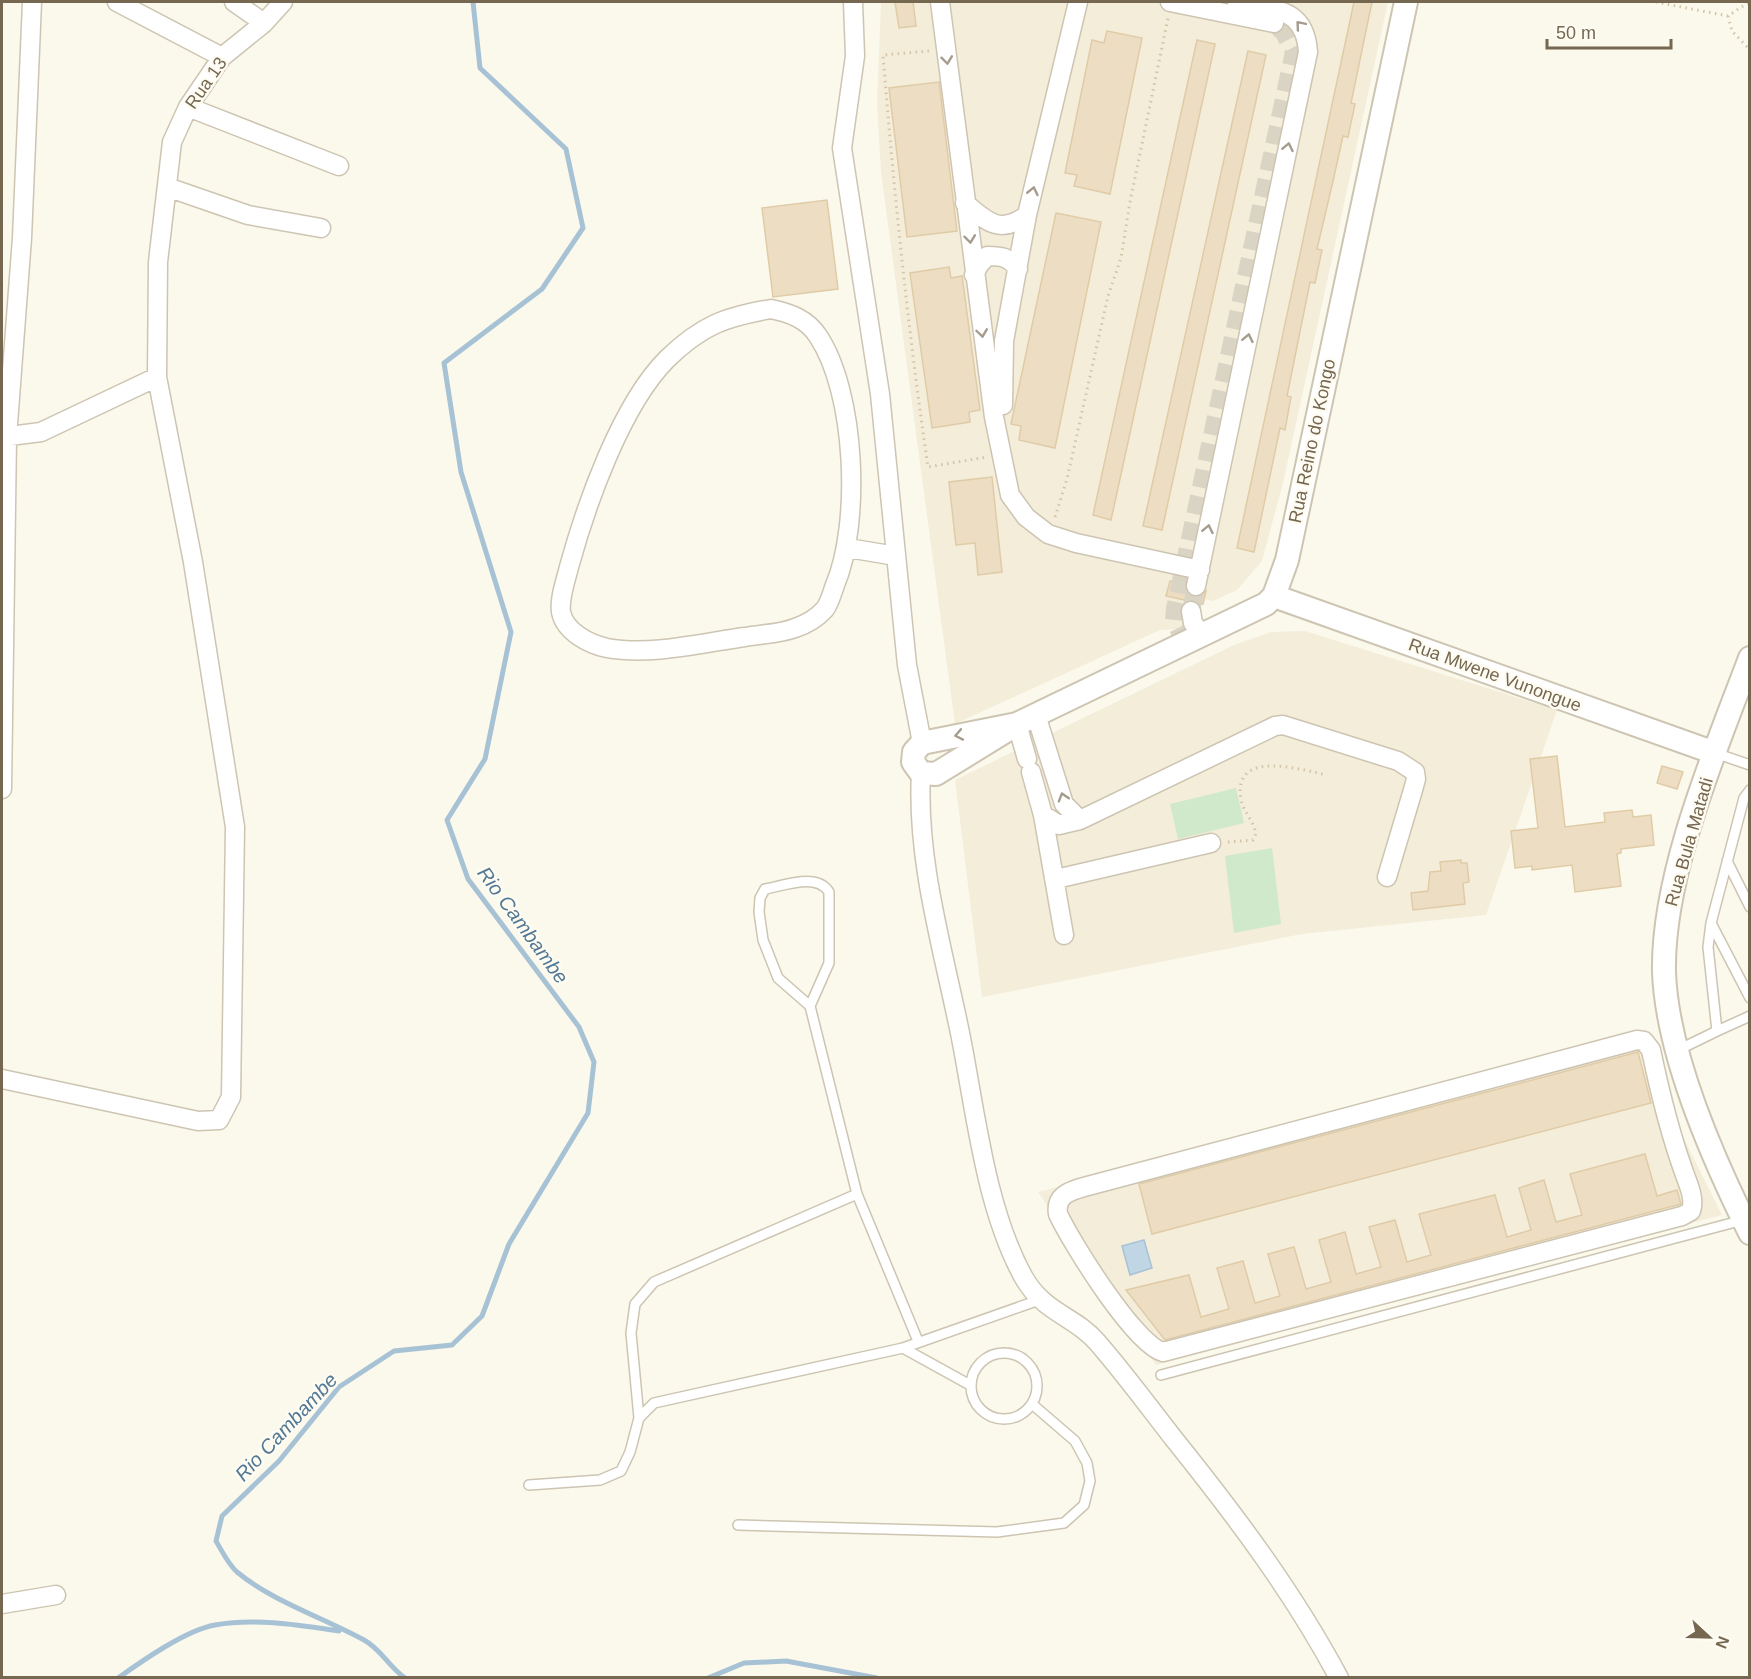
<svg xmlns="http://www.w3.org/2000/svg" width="1751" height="1679" viewBox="0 0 1751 1679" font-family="Helvetica,sans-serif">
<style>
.residential{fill:#f3edda}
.green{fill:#cfe9ca}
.water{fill:#c1d6e4;stroke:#a8c2d5;stroke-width:1.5}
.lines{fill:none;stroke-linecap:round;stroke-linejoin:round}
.stream{stroke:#a8c2d5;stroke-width:5}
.building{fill:#eddec3;stroke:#e0cba7;stroke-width:1.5}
.minor-tunnel{stroke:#dad4c5;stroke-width:18;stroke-dasharray:18 9;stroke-linecap:butt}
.service-casing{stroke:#cdc5b2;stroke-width:12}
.minor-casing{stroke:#cdc5b2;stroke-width:21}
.tertiary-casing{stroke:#cdc5b2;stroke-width:26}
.path{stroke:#d4c4a8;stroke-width:3;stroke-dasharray:1.5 4.5;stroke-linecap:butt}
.service{stroke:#fff;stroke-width:9}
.minor{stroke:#fff;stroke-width:18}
.tertiary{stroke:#fff;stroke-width:22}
.oneway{stroke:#a59c8d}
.labels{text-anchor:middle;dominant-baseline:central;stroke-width:5;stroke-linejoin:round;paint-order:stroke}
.street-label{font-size:18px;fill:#756750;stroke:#fefcf2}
.water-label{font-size:20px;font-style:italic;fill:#527894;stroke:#fefcf2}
</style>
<rect width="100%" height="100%" fill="#fbf9ec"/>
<path class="residential" d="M 881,2 L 1388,2 L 1283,483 L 1262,561 L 1237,590 L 1213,601 L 1204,599 L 1193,623 L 1177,629 L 1160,630 L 955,724 L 881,172 L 877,104 Z
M 1305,631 L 1557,710 L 1486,915 L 1302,934 L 982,997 L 955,780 L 1234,645 L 1271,632 Z
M 1650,1033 L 1673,1117 L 1722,1215 L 1156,1365 L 1038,1192 Z"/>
<path class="green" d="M 1236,788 L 1244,823 L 1178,839 L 1170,804 Z
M 1272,848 L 1281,924 L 1234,933 L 1225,856 Z"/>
<path class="water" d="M 1144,1240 L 1152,1268 L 1130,1275 L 1122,1246 Z"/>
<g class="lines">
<path class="stream" d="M 118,1678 C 142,1661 186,1630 215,1625 C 256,1618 298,1625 339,1631
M 405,1678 C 389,1667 381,1649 364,1640 C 324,1618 272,1601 237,1572 C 228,1564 222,1551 216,1541 L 222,1516 L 279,1461 L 339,1387 L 394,1351 L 452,1345 L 482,1316 L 509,1244 L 588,1113 L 594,1062 L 579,1027 L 468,879 L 447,820 L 485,759 L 511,632 L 461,472 L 444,363 L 542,289 L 583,228 L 566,149 L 480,68 L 473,2
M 708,1678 L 744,1663 L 786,1661 L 877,1678"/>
</g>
<path class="building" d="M 895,2 L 913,2 L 916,26 L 899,28 Z
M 1354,2 L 1372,2 L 1351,103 L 1355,104 L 1348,137 L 1343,136 L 1333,181 L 1317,249 L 1322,250 L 1315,283 L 1310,282 L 1287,396 L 1291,397 L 1285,430 L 1280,428 L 1254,552 L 1237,548 Z
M 1107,31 L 1142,38 L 1110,194 L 1074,186 L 1077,175 L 1065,173 L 1092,40 L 1104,43 Z
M 1197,40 L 1215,44 L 1111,520 L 1093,515 Z
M 1248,51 L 1266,55 L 1162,530 L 1143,526 Z
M 939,82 L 957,231 L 907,237 L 889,88 Z
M 827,200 L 838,289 L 773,297 L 762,208 Z
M 1056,213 L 1101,222 L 1055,448 L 1019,440 L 1021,426 L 1011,424 Z
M 949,267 L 951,278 L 962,276 L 980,410 L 969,412 L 970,422 L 932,428 L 910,273 Z
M 992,477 L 1002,572 L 978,575 L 975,543 L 956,545 L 949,482 Z
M 1170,581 L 1185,584 L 1186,590 L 1193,597 L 1200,596 L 1206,591 L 1203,604 L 1166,596 Z
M 1557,756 L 1565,827 L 1605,822 L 1604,813 L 1632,810 L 1633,817 L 1651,815 L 1654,845 L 1621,849 L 1621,853 L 1617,854 L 1621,886 L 1575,892 L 1572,865 L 1532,870 L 1532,866 L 1515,868 L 1511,831 L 1538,828 L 1530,759 Z
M 1662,766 L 1683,772 L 1677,789 L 1657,783 Z
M 1461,860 L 1461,863 L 1467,863 L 1469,882 L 1463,883 L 1465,904 L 1413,910 L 1411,893 L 1428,891 L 1430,872 L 1441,871 L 1440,862 Z
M 1638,1052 L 1651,1103 L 1152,1234 L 1139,1184 Z
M 1645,1154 L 1657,1196 L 1677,1190 L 1681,1204 L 1165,1340 L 1126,1290 L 1189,1275 L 1201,1317 L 1229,1309 L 1217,1268 L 1243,1261 L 1255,1303 L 1280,1296 L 1268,1254 L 1294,1247 L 1306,1289 L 1331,1282 L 1319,1240 L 1345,1232 L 1356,1274 L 1381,1267 L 1369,1227 L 1395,1220 L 1407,1262 L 1431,1255 L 1419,1214 L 1495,1195 L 1507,1237 L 1531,1230 L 1519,1188 L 1544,1180 L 1556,1222 L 1582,1215 L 1570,1174 Z"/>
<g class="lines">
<path class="minor-tunnel" d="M 1191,611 L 1196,586
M 1186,644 L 1174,620 L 1175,609 L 1294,52 L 1284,33 L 1274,23"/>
<g class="service-casing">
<path id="service" d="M 1715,753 L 1750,765
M 1750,790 L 1744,798 L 1711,923 L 1708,947 L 1717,1031 L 1750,1016
M 1727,861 L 1750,907
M 1711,923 L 1750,998
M 810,1006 L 829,963 L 829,892 C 817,872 783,886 765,889 L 760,898 L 759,912 L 763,940 L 778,978 L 810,1006 L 857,1194 L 918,1341
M 1678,1050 L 1717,1031
M 903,1348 L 970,1385
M971 1386a33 33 0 1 1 66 0a33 33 0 1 1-66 0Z
M 1161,1375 L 1743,1220
M 639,1418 L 631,1333 L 635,1304 L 654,1282 L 857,1194
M 529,1485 L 600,1480 L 621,1471 L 630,1452 L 639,1418 L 654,1403 L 903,1348 L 1039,1300
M 738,1525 L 997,1532 L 1064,1523 L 1084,1505 L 1090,1481 L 1087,1463 L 1075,1441 L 1032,1404"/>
</g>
<g class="minor-casing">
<path id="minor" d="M 117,2 L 222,57
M 234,2 L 264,23
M 853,2 L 855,56 L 842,148 L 880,394 L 907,665 L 922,743
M 940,2 L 994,417 L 1010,495 L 1026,517 L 1048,534 L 1076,543 L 1200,570
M 1170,2 L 1274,23
M 188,107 L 339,166
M 167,187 L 248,215 L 321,228
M 965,203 C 987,222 1000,235 1027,215
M 974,275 L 979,265 L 987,256 C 1002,256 1009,257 1018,269
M 771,309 C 790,313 807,319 818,336 C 856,393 861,523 835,585 C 832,593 830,602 825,609 C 817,618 807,624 795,628 C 780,634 761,634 745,637 C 701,643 652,656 607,648 C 589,644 565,632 561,612 C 559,598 566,580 569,567 C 586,505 621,405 667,359 C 702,325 725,317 771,309 Z
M 1003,405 L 1004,341 L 1027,215 L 1078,2
M 2,437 L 41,432 L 157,377
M 848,548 L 896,556
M 1196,586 L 1308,52 C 1305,7 1274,10 1237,2
M 1191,611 L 1193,623 L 1203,636
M 1036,715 L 1064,804 L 1080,820
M 1017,724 L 1027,759
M 1031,772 L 1043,815 L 1064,935
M 921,773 C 916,862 944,952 961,1038 C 976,1115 986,1210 1024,1278 C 1045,1314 1075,1316 1097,1342 C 1124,1373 1149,1407 1174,1439 C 1235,1515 1293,1592 1339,1678
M 2,789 L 7,437 L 22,238 L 32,2
M 1043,815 L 1059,825 L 1080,820 L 1275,726 L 1283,725 L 1398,761 L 1415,772 L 1416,779 L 1413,790 L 1387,877
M 1056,879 L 1211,843
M 1637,1040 L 1644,1041 L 1651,1050 C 1660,1093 1670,1134 1685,1175 C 1689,1186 1695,1199 1691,1211 L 1682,1216 L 1163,1352 C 1135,1345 1071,1242 1058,1214 C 1055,1196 1069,1191 1084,1187 Z
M 2,1079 L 198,1121 L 219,1120 L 231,1097 L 235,827 L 193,562 L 157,377 L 158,262 L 172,142 L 188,107 L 222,57 L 264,23 L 283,2
M 2,1604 L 56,1595"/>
</g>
<g class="tertiary-casing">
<path id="tertiary" d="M 1274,596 L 1715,753
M 1750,658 C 1716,749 1662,874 1664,972 C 1667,1055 1713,1159 1750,1233
M 1017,724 L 922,743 L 914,752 L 913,762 L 921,773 L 936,774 L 1017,724 L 1266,604 L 1274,596 L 1287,560 L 1406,2"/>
</g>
<path class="path" d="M 1656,2 L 1728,16 L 1749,2
M 1728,16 L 1732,31 L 1750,50
M 929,51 L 883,55 C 894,193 908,330 928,467 L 987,457
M 1055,517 L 1067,479 L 1108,296 L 1121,258 L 1130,202 L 1168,18
M 1228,842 L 1253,840 L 1256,834 C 1254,821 1243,812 1241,799 C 1232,748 1302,770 1327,775"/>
<use href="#service" class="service"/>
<use href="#minor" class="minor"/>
<use href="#tertiary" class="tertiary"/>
</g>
<defs><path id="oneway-chevron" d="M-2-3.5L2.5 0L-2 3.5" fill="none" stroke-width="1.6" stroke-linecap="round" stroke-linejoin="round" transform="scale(1.5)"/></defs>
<g class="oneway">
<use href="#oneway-chevron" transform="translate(1300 25) rotate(-130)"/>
<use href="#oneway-chevron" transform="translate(947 60) rotate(83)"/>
<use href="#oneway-chevron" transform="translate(1288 147) rotate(-78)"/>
<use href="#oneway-chevron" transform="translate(1033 191) rotate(-77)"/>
<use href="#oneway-chevron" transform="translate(970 239) rotate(83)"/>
<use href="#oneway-chevron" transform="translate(982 333) rotate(82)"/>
<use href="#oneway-chevron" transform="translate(1248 338) rotate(-78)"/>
<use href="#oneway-chevron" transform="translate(1208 529) rotate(-78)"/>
<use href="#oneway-chevron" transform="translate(959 735) rotate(169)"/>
<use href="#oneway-chevron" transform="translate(1063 797) rotate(-107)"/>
</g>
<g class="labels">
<g class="street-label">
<text transform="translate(206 83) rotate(-55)">Rua 13</text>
<text transform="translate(1312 441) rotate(-78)">Rua Reino do Kongo</text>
<text transform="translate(1495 675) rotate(20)">Rua Mwene Vunongue</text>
<text transform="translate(1689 842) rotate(-74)">Rua Bula Matadi</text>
</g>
<g class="water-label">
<text transform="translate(523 925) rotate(54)">Rio Cambambe</text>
<text transform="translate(286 1427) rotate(-47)">Rio Cambambe</text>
</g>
</g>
<rect width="1751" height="1679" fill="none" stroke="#756750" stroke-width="6"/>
<g transform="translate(1709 1637) rotate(112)" stroke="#fefcf2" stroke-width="4.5" paint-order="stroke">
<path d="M0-4.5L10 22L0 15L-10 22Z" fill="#756750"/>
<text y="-9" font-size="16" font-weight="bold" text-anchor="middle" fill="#756750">N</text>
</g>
<path d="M1547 39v9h124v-9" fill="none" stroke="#756750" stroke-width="3"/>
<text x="1556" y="39" font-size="18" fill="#756750" stroke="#fefcf2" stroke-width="4.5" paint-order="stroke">50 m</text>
</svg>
